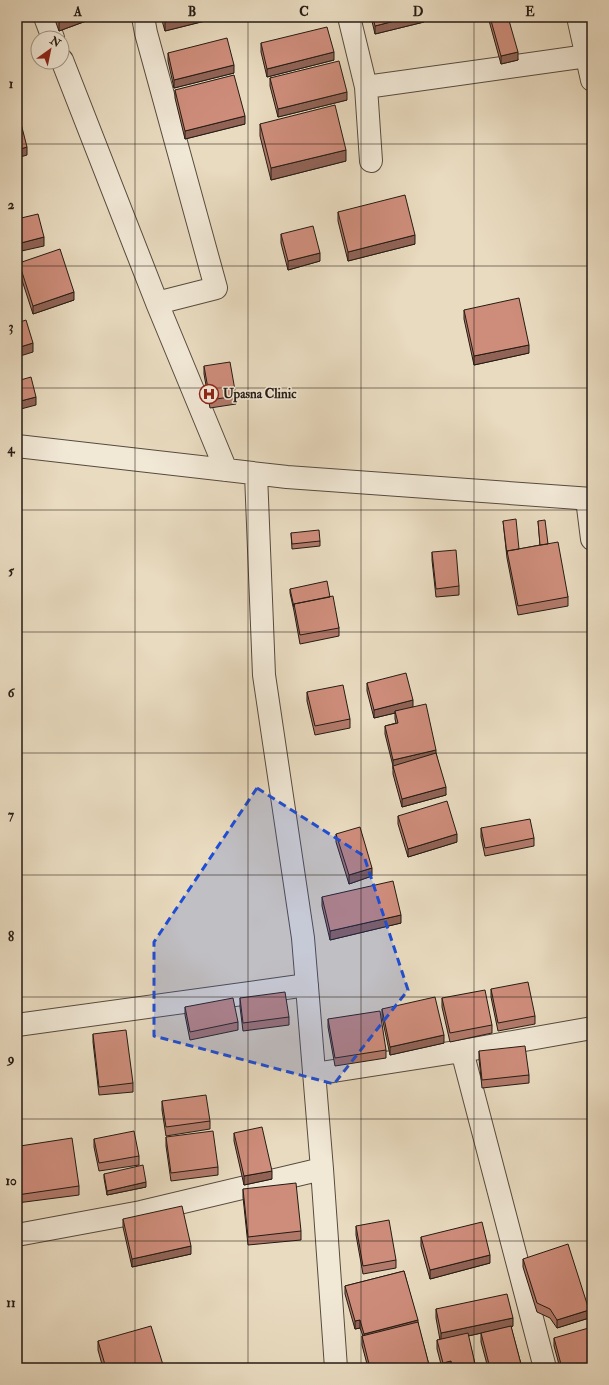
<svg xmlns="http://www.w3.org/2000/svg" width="609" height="1385" viewBox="0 0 609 1385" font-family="'IM FELL Double Pica',serif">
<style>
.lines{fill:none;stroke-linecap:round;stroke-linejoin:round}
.minor-casing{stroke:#564b3e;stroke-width:24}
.minor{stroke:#f1e8d6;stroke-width:22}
.wall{fill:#b1796a;stroke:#251b13}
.shaded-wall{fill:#906356;stroke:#251b13}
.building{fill:#ce8d7b;stroke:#251b13}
.marked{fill:#1d4ed8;fill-opacity:0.2;stroke:#1d4ed8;stroke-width:3;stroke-dasharray:8 5;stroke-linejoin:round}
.grid{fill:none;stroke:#251b13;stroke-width:1;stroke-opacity:0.55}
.labels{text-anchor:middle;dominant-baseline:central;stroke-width:3;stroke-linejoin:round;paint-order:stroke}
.poi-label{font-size:13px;font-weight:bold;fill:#251b13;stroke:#f1e8d6;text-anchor:start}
.neatline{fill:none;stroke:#251b13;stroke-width:1.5}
.grid-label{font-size:13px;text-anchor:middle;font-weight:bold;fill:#251b13}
</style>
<rect width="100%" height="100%" fill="#e9dbc0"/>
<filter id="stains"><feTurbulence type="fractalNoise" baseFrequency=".005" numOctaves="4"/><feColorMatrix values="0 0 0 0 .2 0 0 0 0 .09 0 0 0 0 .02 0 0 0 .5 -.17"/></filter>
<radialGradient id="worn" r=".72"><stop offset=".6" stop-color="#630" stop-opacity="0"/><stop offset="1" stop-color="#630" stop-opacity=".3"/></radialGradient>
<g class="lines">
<g class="minor-casing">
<path id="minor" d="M 45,17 L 53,38
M 143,17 L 146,33 L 216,288 L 157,303 L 226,470
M 349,17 L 366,87 L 587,56
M 578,17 L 592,80
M 62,60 L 157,303
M 366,87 L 371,161
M 17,446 L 287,477 L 592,499
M 587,499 L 592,539
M 17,1025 L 307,985
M 462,1051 L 545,1368
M 314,1074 L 462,1051 L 592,1028
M 322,1169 L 336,1368
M 17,1235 L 141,1212 L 322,1169 L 303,938 L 264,675 L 256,474"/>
</g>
<use href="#minor" class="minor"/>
</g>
<path class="wall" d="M 54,17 L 97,17 L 59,31 Z
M 161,17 L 213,17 L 213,19 L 165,31 Z
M 371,17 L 424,17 L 424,22 L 375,34 Z
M 488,17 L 508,17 L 518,60 L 501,64 Z
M 261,43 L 334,60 L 267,77 L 261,52 Z
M 168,53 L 234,73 L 174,88 L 168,61 Z
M 270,78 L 347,100 L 278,117 L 270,86 Z
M 175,90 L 245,124 L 185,139 L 175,98 Z
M 260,124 L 346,161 L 271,180 L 260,136 Z
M 338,212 L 415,244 L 348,261 L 338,221 Z
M 281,234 L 320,261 L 288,270 L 281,243 Z
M 19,263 L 74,300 L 33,314 L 19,271 Z
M 464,310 L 529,353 L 474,365 L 464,319 Z
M 204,366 L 236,396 L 236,404 L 210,408 L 204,374 Z
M 503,521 L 519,549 L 540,545 L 538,521 L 548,544 L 568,597 L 568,606 L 518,615 L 507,558 Z
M 291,533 L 320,541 L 320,546 L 292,549 Z
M 432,552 L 459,586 L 459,595 L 436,597 L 432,560 Z
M 290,589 L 330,597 L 339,628 L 339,636 L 300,644 L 294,611 L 290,593 Z
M 367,683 L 413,707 L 436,753 L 446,795 L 402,807 L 393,774 L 393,766 L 385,734 L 385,726 L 396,723 L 395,719 L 395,713 L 374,718 L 367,691 Z
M 307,692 L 350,719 L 350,728 L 315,735 L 307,701 Z
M 398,816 L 457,842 L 408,857 L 398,824 Z
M 481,828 L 534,838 L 534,846 L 485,856 L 481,837 Z
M 336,834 L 372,876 L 349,884 L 336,842 Z
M 322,897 L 401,923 L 330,940 L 322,906 Z
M 491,989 L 535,1016 L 535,1024 L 498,1031 L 491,997 Z
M 240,998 L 289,1017 L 289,1025 L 243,1031 L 240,1007 Z
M 442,998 L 492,1025 L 492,1033 L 450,1042 L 442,1007 Z
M 185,1007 L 238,1022 L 238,1030 L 190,1040 L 185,1015 Z
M 382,1009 L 444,1043 L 390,1055 L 382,1017 Z
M 328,1019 L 386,1050 L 386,1058 L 335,1066 L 328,1027 Z
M 93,1034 L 133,1083 L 133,1092 L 99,1095 L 93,1042 Z
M 479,1051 L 529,1075 L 529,1083 L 482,1088 L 479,1059 Z
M 162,1101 L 210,1121 L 210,1129 L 166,1136 L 162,1110 Z
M 234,1133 L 272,1179 L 244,1185 L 234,1141 Z
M 166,1137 L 218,1167 L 218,1175 L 171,1181 L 166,1146 Z
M 94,1139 L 139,1156 L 139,1165 L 99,1171 L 94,1147 Z
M 20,1146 L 79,1186 L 79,1195 L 17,1203 L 17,1157 L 20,1156 Z
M 104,1174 L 146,1187 L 107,1195 L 104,1178 Z
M 243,1189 L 301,1231 L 301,1240 L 248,1245 L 243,1197 Z
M 123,1219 L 191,1254 L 132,1267 L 123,1227 Z
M 356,1226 L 396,1260 L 396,1268 L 363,1274 L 356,1235 Z
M 421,1237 L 490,1263 L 430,1279 L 421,1246 Z
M 523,1259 L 589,1318 L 557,1328 L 550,1318 L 537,1312 L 523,1267 Z
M 404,1271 L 429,1365 L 429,1368 L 368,1368 L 362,1345 L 362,1336 L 363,1336 L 360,1328 L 355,1329 L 345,1294 L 345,1286 Z
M 436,1309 L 513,1326 L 511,1327 L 522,1368 L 488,1368 L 481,1342 L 481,1333 L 486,1332 L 468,1336 L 476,1368 L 442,1368 L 437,1349 L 437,1340 L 440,1340 L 436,1318 Z
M 554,1338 L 592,1368 L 560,1368 L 554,1346 Z
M 98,1341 L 164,1368 L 103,1368 L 98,1350 Z"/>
<path class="shaded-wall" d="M 74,17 L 97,17 L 59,31 L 59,22 Z
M 186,17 L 213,17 L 213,19 L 165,31 L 165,22 Z
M 410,17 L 424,17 L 424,22 L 375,34 L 375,26 Z
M 334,52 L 334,60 L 267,77 L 267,69 Z
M 518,52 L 518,60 L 501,64 L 501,56 Z
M 234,65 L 234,73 L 174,88 L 174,80 Z
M 347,92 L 347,100 L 278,117 L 278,109 Z
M 245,116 L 245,124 L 185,139 L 185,131 Z
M 27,147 L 27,155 L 17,158 L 17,150 Z
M 346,150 L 346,161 L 271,180 L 271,168 Z
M 415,235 L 415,244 L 348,261 L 348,252 Z
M 44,237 L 44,246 L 17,252 L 17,244 Z
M 320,253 L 320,261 L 288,270 L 288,261 Z
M 74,292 L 74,300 L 33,314 L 33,306 Z
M 33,343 L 33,352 L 17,357 L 17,348 Z
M 529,345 L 529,353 L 474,365 L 474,356 Z
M 36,397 L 36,405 L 17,410 L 17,402 Z
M 413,700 L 413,709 L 395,711 L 395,713 L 374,718 L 374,710 Z
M 436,750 L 436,759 L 393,769 L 393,760 Z
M 446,787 L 446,795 L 402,807 L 402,799 Z
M 457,834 L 457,842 L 408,857 L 408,849 Z
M 372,868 L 372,876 L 349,884 L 349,875 Z
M 401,915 L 401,923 L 330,940 L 330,931 Z
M 444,1035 L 444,1043 L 390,1055 L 390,1047 Z
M 272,1171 L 272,1179 L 244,1185 L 244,1176 Z
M 146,1182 L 146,1187 L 107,1195 L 107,1191 Z
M 191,1246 L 191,1254 L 132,1267 L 132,1259 Z
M 490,1255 L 490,1263 L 430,1279 L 430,1270 Z
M 589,1310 L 589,1318 L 557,1328 L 557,1320 Z
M 513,1318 L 513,1326 L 441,1342 L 441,1333 Z
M 360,1320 L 360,1328 L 355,1329 L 355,1321 Z
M 418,1320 L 418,1329 L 364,1342 L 364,1334 Z
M 451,1361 L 451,1368 L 443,1368 L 443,1363 Z
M 429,1365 L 429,1368 L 416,1368 Z"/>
<path class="building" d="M 57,17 L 74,17 L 59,22 Z
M 164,17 L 186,17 L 165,22 Z
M 373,17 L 410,17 L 375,26 Z
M 490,17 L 508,17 L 518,52 L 501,56 Z
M 327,27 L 334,52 L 267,69 L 261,43 Z
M 227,38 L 234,65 L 174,80 L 168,53 Z
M 339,61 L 347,92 L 278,109 L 270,78 Z
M 234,75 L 245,116 L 185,131 L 175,90 Z
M 335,105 L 346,150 L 271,168 L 260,124 Z
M 17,108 L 27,147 L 17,150 Z
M 405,195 L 415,235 L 348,252 L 338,212 Z
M 38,214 L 44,237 L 17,244 L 17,219 Z
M 313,226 L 320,253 L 288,261 L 281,234 Z
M 60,249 L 74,292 L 33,306 L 19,263 Z
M 519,298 L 529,345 L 474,356 L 464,310 Z
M 26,320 L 33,343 L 17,348 L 17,323 Z
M 230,362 L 236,396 L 210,400 L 204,366 Z
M 31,377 L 36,397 L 17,402 L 17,381 Z
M 516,519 L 519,549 L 507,551 L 507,554 L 503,521 Z
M 545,520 L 548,544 L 540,545 L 538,521 Z
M 319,530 L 320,541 L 292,544 L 291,533 Z
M 558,542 L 568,597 L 518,606 L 507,551 Z
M 456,550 L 459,586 L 436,589 L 432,552 Z
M 327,581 L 330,597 L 294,604 L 294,607 L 290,589 Z
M 333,596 L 339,628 L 300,635 L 294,604 Z
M 406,673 L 413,700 L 374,710 L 367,683 Z
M 343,685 L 350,719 L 315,726 L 307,692 Z
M 426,704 L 436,750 L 393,760 L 385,726 L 398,723 L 395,711 Z
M 436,753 L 446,787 L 402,799 L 393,766 Z
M 447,801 L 457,834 L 408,849 L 398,816 Z
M 530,819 L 534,838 L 485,848 L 481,828 Z
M 360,827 L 372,868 L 349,875 L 336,834 Z
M 393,881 L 401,915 L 330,931 L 322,897 Z
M 528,982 L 535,1016 L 498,1023 L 491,989 Z
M 485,990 L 492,1025 L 450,1033 L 442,998 Z
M 285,992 L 289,1017 L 243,1023 L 240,998 Z
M 435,997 L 444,1035 L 390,1047 L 382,1009 Z
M 233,998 L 238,1022 L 190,1032 L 185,1007 Z
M 380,1011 L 386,1050 L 335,1058 L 328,1019 Z
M 126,1030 L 133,1083 L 99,1087 L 93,1034 Z
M 525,1046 L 529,1075 L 482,1080 L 479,1051 Z
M 206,1095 L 210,1121 L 166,1127 L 162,1101 Z
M 262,1127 L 272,1171 L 244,1176 L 234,1133 Z
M 134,1131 L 139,1156 L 99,1163 L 94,1139 Z
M 213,1131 L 218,1167 L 171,1173 L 166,1137 Z
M 72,1138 L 79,1186 L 17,1195 L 17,1157 L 21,1156 L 20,1146 Z
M 143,1165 L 146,1182 L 107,1191 L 104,1174 Z
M 296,1183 L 301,1231 L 248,1237 L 243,1189 Z
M 182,1206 L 191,1246 L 132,1259 L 123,1219 Z
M 389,1220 L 396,1260 L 363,1266 L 356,1226 Z
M 482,1222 L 490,1255 L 430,1270 L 421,1237 Z
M 568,1244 L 589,1310 L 557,1320 L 550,1309 L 537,1303 L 523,1259 Z
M 404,1271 L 418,1320 L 364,1334 L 360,1320 L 355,1321 L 345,1286 Z
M 507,1294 L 513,1318 L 441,1333 L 436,1309 Z
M 418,1322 L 429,1365 L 416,1368 L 405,1368 L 405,1367 L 402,1368 L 370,1368 L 362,1336 Z
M 151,1326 L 164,1368 L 106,1368 L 98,1341 Z
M 511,1326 L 522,1368 L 490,1368 L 481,1333 Z
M 592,1327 L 592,1368 L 562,1368 L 554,1338 Z
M 468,1333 L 476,1368 L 453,1368 L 451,1361 L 443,1363 L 437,1340 Z"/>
<path class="marked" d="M 257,788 L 364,856 L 408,990 L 334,1084 L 154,1036 L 154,942 Z"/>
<path class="grid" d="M 135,17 L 135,1368M 248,17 L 248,1368M 361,17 L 361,1368M 474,17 L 474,1368M 17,144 L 592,144M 17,266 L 592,266M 17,388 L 592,388M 17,510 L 592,510M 17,632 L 592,632M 17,753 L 592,753M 17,875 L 592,875M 17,997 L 592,997M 17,1119 L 592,1119M 17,1241 L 592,1241"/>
<defs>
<g id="hospital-ring" transform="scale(1)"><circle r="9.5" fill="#f1e8d6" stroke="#8f2418" stroke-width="1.5"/><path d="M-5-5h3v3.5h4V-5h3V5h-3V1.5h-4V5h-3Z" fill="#8f2418"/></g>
</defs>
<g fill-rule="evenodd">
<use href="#hospital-ring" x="209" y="394"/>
</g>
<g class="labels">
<g class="poi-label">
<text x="223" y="394">Upasna Clinic</text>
</g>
</g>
<rect width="609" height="1385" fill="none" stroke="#e9dbc0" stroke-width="44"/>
<g transform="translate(50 50) rotate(33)"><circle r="19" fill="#f1e8d6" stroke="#9f9688"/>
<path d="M0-3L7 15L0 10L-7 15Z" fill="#8f2418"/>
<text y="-6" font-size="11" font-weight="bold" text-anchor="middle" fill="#251b13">N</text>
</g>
<rect x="22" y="22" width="565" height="1341" class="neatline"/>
<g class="grid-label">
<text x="78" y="16">A</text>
<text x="192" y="16">B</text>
<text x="304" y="16">C</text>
<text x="418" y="16">D</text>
<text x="530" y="16">E</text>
<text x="11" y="88">1</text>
<text x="11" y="209">2</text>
<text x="11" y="331">3</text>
<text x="11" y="453">4</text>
<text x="11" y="575">5</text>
<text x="11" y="697">6</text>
<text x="11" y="819">7</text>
<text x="11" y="941">8</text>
<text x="11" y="1063">9</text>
<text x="11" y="1185">10</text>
<text x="11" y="1307">11</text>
</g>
<rect width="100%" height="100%" filter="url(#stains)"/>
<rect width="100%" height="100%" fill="url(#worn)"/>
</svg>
